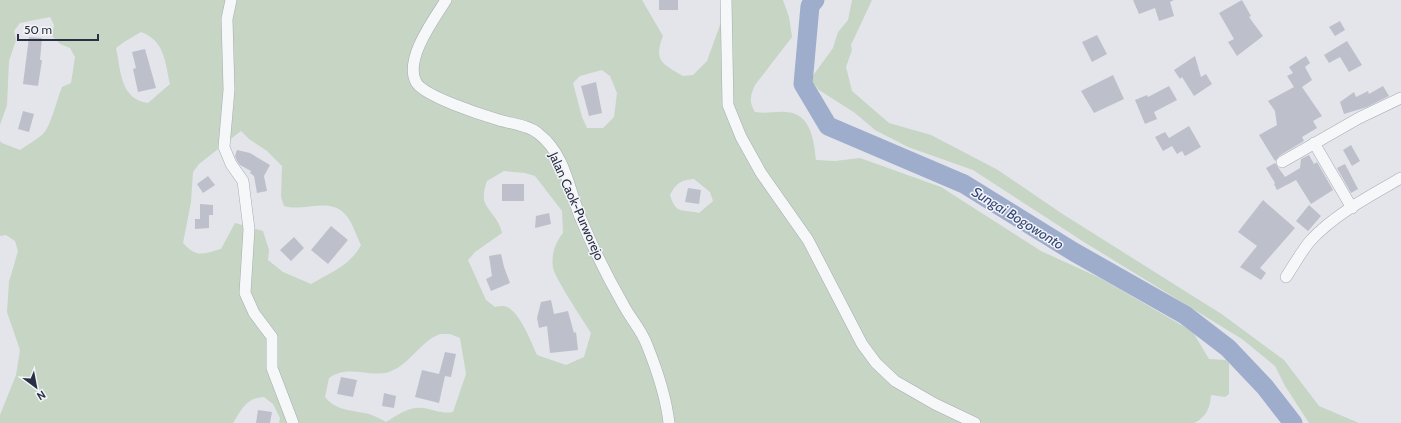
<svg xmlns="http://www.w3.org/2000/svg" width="1401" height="423" viewBox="0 0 1401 423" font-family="Cabin,sans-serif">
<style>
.green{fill:#c6d5c4;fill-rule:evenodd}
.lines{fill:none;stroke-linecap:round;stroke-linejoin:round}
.river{stroke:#9eadcb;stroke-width:19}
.building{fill:#bdc0cb}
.minor-casing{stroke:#a8abb6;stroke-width:12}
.minor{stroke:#f6f7f9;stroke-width:11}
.labels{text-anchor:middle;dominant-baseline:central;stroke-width:3;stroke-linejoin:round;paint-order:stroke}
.street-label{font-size:13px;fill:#2a3044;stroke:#f3f4f8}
.water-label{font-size:14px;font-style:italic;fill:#344878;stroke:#f3f4f8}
</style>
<rect width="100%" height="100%" fill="#e3e5eb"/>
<path class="green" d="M 0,0 L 642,0 L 663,36 C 653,61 663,64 683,76 L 693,75 L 707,61 L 729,0 L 783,0 L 789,17 L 792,37 L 755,85 C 750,96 749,102 755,112 C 766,114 775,111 786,112 C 811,113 814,141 816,160 L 835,161 L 860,158 L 941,187 L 1041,251 L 1100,278 L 1190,330 L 1194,334 L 1209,359 L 1226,360 L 1229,363 L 1229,394 L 1225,397 L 1211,395 C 1210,409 1206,417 1194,423 L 279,423 L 280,418 L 273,404 L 264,397 C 246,398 242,409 233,423 L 0,423 L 0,415 L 16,375 L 20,350 L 7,312 L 9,282 L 18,251 L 15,241 L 6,235 L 0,236 L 0,141 L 2,143 L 20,150 C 27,145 36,140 43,134 C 51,126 57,99 62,87 L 71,83 L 75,57 L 70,48 L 60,44 L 52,36 L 54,25 L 50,17 L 20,23 L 14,31 L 16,40 L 9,61 L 7,105 L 0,125 ZM 141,32 C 165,41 165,62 170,84 L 148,103 C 120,99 121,71 116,48 L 124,42 ZM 602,70 L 610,76 L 617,93 L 614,117 L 603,128 L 587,128 L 582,117 L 573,83 L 580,76 ZM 241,131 L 249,139 L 267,151 L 282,166 L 281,197 L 284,206 C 304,212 329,197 345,214 C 352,221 356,235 361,245 C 351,265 330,273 311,284 L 283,272 L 268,260 L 269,250 L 263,231 L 235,223 L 221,249 C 202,254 197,258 183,243 L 191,202 L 193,172 L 199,164 ZM 504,171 L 525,173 L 535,176 L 562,211 L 563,233 C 555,243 551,255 553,268 C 556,280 583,320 591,333 L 584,357 L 566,365 L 537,355 C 531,342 519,309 504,306 C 501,306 497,306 495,307 L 486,300 L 468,260 L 475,252 L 502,233 C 499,218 487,211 484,200 C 483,194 485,187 487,181 ZM 694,179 L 710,192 L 713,201 L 699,213 C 682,209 676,215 670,195 C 676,183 681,180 694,179 ZM 440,334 L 450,334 L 460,338 L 466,374 L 453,412 C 442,414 435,410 424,408 C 409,406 399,414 386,422 C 381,419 375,416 369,414 C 352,410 336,411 325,397 L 329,378 C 349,364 368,378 389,372 C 411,364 419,342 440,334 Z
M 852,0 L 872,0 L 851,45 L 852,50 L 846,67 L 852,91 L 889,123 L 931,135 L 998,170 L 1061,213 L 1223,315 L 1284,360 L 1319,406 L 1359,423 L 1309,423 L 1285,386 L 1275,366 L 1242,339 L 1084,242 L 973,170 L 908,147 L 875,130 L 855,113 L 819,90 L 812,82 L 812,77 L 833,48 L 838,32 L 848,20 Z"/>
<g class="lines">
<path class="river" d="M 815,0 L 810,6 L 803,84 L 828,126 L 964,184 L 1074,252 L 1185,315 L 1228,348 L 1265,387 L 1293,423"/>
</g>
<path class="building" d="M 659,0 L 678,0 L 678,10 L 659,10 Z
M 1133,0 L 1174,0 L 1170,2 L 1174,16 L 1159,21 L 1155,8 L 1139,14 Z
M 1242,0 L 1251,16 L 1249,17 L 1263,36 L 1237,56 L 1228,42 L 1234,39 L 1219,13 Z
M 1340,21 L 1345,30 L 1335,36 L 1329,27 Z
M 1097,35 L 1107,54 L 1092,62 L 1082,42 Z
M 29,37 L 42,38 L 40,60 L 42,60 L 38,86 L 23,84 Z
M 1347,41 L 1362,65 L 1349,72 L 1340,57 L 1329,63 L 1324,55 Z
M 145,49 L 156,88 L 138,92 L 133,69 L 136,68 L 132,52 Z
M 1195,56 L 1201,77 L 1206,74 L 1212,84 L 1194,96 L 1182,77 L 1180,79 L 1174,70 Z
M 1306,56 L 1310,63 L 1305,67 L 1312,80 L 1302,87 L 1322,116 L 1313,121 L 1317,128 L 1302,137 L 1304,141 L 1279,156 L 1275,161 L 1259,135 L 1277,125 L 1275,111 L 1268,101 L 1294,87 L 1287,76 L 1293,73 L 1289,67 Z
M 1113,75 L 1124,99 L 1094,113 L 1081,91 Z
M 596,82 L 602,113 L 589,116 L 581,86 Z
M 1169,86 L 1177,100 L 1154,112 L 1157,119 L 1145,124 L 1135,100 L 1147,95 L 1148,97 Z
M 1383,86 L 1389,96 L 1367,107 L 1344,114 L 1340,102 L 1354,92 L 1356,97 L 1368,91 L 1369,94 Z
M 23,111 L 34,114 L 29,132 L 18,129 Z
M 1189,126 L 1201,147 L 1185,156 L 1182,151 L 1177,154 L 1172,146 L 1163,151 L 1155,137 L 1165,132 L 1169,138 Z
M 1351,145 L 1360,161 L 1352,166 L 1343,150 Z
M 237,150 L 250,153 L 270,165 L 264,176 L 267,191 L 257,193 L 254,176 L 250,173 L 251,171 L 240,165 L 237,161 L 235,156 Z
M 1309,155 L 1314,164 L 1317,162 L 1333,190 L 1311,204 L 1296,180 L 1277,190 L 1274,184 L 1275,183 L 1266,168 L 1275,163 L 1285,177 L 1300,168 L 1301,159 Z
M 1345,164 L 1358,189 L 1351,193 L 1337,168 Z
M 208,176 L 215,185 L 203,193 L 197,184 Z
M 502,184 L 524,184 L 524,201 L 502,201 Z
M 688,188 L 701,190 L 699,204 L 685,202 Z
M 1263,200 L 1295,228 L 1260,268 L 1266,273 L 1261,280 L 1240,267 L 1257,246 L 1238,232 Z
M 200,204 L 213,205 L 213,215 L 209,215 L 209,228 L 195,229 L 195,219 L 200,219 Z
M 1309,205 L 1321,216 L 1308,231 L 1296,221 Z
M 549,213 L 551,224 L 535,228 L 536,216 Z
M 331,226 L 348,240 L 328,264 L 311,250 Z
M 294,237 L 304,248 L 291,261 L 280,250 Z
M 501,254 L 504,267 L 510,283 L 491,291 L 486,279 L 492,276 L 489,256 Z
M 551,300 L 554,314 L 568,311 L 574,333 L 576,332 L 578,350 L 550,353 L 547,326 L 539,328 L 537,318 L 541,302 Z
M 445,352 L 456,354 L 451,377 L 445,376 L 439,403 L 415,397 L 422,370 L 439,374 Z
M 341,377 L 357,380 L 353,397 L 337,394 Z
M 384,393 L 396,396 L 394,408 L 382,406 Z
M 258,410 L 272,412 L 270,423 L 256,423 Z"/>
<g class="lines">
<g class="minor-casing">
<path id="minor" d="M 231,0 L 227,19 L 229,90 L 224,147 L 231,164 L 243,181 L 249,229 L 245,293 L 254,313 L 272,337 L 272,368 L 293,423
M 446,0 C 434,19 404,59 416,82 C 423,96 482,115 499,120 C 512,124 529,125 539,134 C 566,155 569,191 581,219 C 593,248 608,278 624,306 C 631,319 642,331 647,345 C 657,370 666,396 669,423
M 726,0 L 728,105 L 741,137 L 761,173 L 808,240 L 862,344 L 876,363 L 895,381 L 935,404 L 975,423
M 1314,143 L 1352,208
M 1282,162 L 1359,118 L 1401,98
M 1286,277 C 1294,265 1301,252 1310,241 C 1335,214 1370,196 1401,178"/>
</g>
<use href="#minor" class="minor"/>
</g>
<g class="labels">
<g class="street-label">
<text transform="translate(577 206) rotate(66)">Jalan Caok-Purworejo</text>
</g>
<g class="water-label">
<text transform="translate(1018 218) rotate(32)">Sungai Bogowonto</text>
</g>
</g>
<g transform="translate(36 387) rotate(148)" stroke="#f3f4f8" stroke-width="3" paint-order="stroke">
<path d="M0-3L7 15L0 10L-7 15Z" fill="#2a3044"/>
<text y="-6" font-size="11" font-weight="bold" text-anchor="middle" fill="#2a3044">N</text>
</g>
<path d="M18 34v6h80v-6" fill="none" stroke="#2a3044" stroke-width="2"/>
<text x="24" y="34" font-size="12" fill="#2a3044" stroke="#f3f4f8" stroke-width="3" paint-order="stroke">50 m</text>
</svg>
